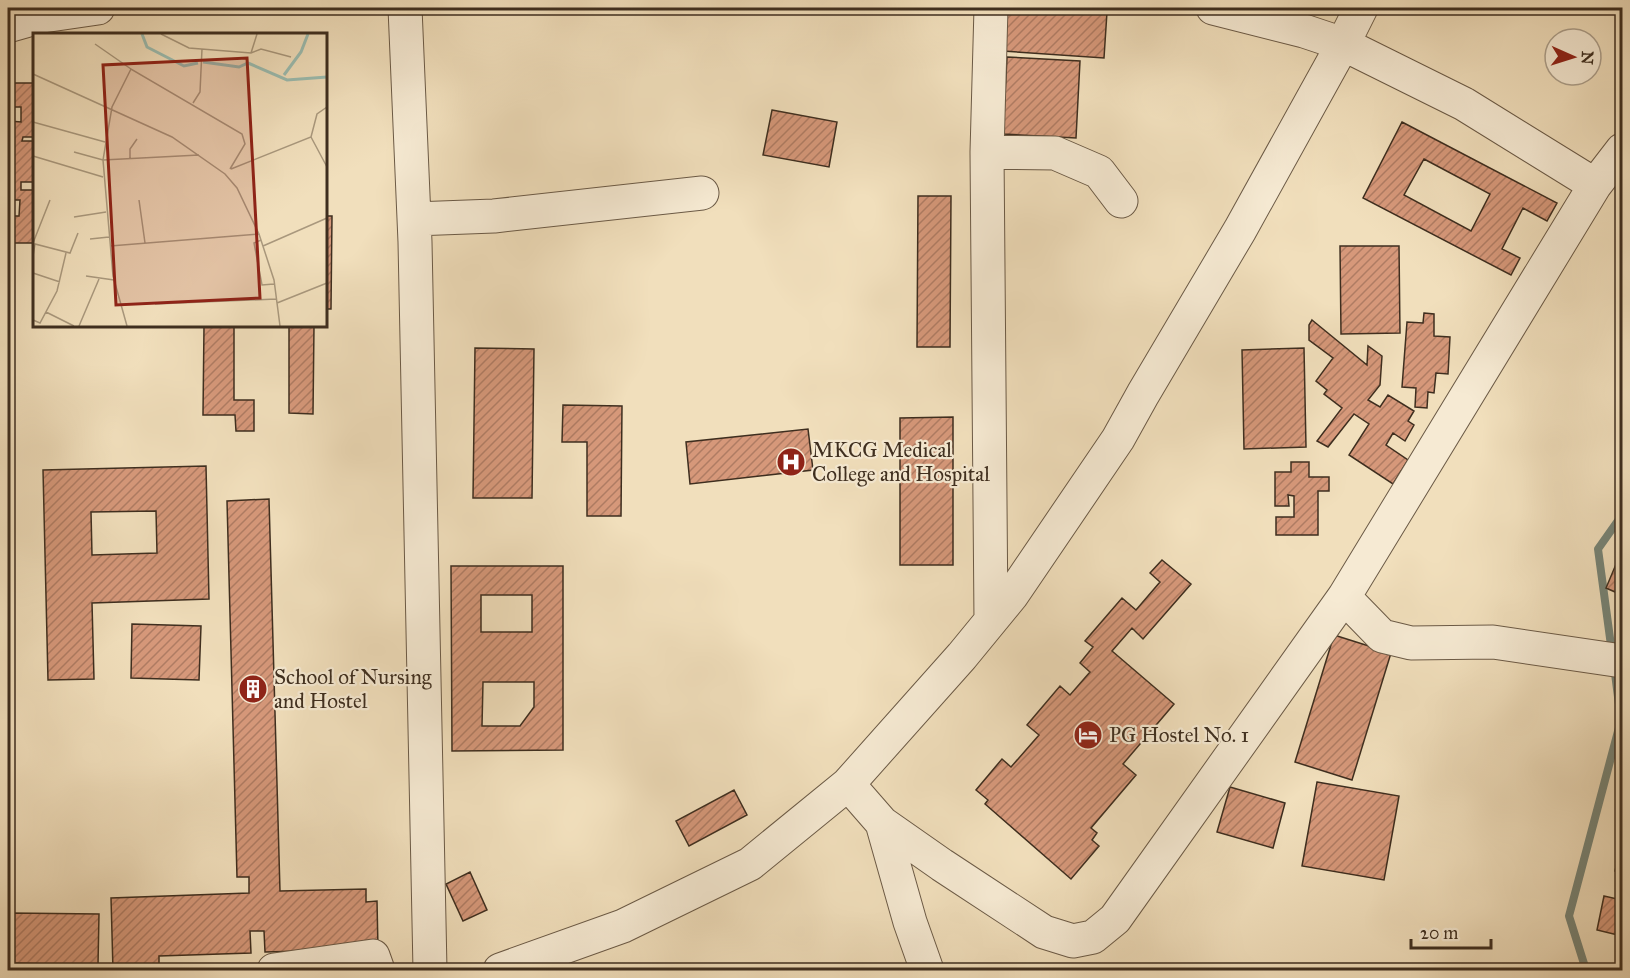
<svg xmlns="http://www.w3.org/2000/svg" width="1630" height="978" viewBox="0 0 1630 978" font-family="'IM FELL Great Primer',serif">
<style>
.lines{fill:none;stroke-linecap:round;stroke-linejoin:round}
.stream{stroke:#768477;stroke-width:8}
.building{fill:url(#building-hatch);stroke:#3e2e1f;stroke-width:1.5;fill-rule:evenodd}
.minor-casing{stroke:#6b5a46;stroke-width:35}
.minor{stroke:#f6ead3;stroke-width:33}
.labels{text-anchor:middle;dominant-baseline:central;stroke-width:4.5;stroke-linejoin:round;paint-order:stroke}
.poi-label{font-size:21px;fill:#3e2e1f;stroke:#f6ead3;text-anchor:start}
.inset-river{fill:none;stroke:#9bbdb1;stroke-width:3}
.inset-road{fill:none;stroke:#a9987d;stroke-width:1.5}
.view{fill:#8f2418;fill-opacity:0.15;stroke:#8f2418;stroke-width:3}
.inset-edge{fill:none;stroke:#3e2e1f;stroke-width:3}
</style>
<defs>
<pattern id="building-hatch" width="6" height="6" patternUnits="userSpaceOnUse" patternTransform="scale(1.5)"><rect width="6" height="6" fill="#d6987a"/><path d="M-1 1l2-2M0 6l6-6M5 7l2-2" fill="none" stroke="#af7c63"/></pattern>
</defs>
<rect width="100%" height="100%" fill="#f1dfbc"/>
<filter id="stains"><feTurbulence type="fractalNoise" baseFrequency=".00333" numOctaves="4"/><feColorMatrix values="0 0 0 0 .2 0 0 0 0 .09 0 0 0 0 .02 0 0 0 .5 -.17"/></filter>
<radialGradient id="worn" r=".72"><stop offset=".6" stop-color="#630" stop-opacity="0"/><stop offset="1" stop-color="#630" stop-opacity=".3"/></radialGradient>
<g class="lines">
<path class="stream" d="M 1612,653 L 1598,549 L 1622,515
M 1586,970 L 1569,916 L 1621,720 L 1614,666"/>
</g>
<path class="building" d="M 1006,8 L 1044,8 L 1107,12 L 1104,58 L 1003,51 Z
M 1007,57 L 1080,61 L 1076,138 L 1003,134 Z
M 8,83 L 34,83 L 34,137 L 23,137 L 22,141 L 34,141 L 34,182 L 21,182 L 21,190 L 34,190 L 34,243 L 8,243 L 8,216 L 19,216 L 20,200 L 8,200 L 8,210 ZM 9,107 L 21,107 L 21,122 L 9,121 Z
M 772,110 L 837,122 L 829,167 L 763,155 Z
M 1402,122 L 1557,203 L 1547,221 L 1523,208 L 1502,249 L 1520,258 L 1511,275 L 1363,198 ZM 1424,159 L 1490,194 L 1471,231 L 1404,195 Z
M 918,196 L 951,196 L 950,347 L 917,347 Z
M 326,216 L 332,216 L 331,309 L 326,309 Z
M 1340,246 L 1399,246 L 1400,333 L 1341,334 Z
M 1424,313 L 1434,314 L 1434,336 L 1450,337 L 1448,374 L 1436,373 L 1434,393 L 1428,392 L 1427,408 L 1415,407 L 1416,388 L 1402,387 L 1407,322 L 1423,323 Z
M 1312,320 L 1367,365 L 1368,346 L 1382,356 L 1380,385 L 1368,400 L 1380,407 L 1388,395 L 1414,411 L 1408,421 L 1414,425 L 1405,441 L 1393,433 L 1386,445 L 1408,460 L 1393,484 L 1349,455 L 1369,424 L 1354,414 L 1328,447 L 1317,441 L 1342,408 L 1324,394 L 1327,390 L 1316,381 L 1333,358 L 1309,340 L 1309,325 Z
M 204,326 L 234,326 L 234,400 L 254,400 L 254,431 L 236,431 L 235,415 L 203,415 Z
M 289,326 L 314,326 L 313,414 L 289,413 Z
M 475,348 L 534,349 L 532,498 L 473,498 Z
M 1304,348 L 1306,447 L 1244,449 L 1242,350 Z
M 563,405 L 622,406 L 621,516 L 587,516 L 587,442 L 562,442 Z
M 953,417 L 953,565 L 900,565 L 900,418 Z
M 808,429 L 813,470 L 690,484 L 686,442 Z
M 1291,462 L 1309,462 L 1309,477 L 1329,477 L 1329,491 L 1318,491 L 1318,535 L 1276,535 L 1276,517 L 1294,517 L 1294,496 L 1288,495 L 1289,506 L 1275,506 L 1275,472 L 1291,472 Z
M 206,466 L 209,599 L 92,603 L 94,679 L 48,680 L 43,470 ZM 156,511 L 157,553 L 92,555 L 91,512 Z
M 269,499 L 280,891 L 366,889 L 366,902 L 377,901 L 378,949 L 265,952 L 264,931 L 250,931 L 251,953 L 159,956 L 159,970 L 113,970 L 111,898 L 249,893 L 249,877 L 237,877 L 227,501 Z
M 1622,550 L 1622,595 L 1606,588 Z
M 1162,560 L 1191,584 L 1143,639 L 1132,628 L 1112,651 L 1174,704 L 1123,764 L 1136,775 L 1091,828 L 1097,833 L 1092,840 L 1099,846 L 1071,879 L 985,804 L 988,800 L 976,790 L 1002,759 L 1011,767 L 1039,735 L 1027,725 L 1060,686 L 1070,695 L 1090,672 L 1080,663 L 1093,647 L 1085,641 L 1122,598 L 1136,610 L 1160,582 L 1150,573 Z
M 451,566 L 563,566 L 563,750 L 452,751 ZM 481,595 L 532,595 L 532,632 L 481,632 ZM 483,682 L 534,682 L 534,707 L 520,726 L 482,726 Z
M 132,624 L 201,626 L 199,680 L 131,678 Z
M 1334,635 L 1391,653 L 1352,780 L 1295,762 Z
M 1317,782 L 1399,796 L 1384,880 L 1302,866 Z
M 1230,787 L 1285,803 L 1273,848 L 1217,832 Z
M 734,790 L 747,815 L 689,846 L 676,821 Z
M 1621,846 L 1622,846 L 1622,873 L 1615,871 Z
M 470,872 L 487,910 L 463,921 L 446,884 Z
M 1604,896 L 1622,900 L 1622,936 L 1597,930 Z
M 10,913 L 99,914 L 98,965 L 9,963 Z"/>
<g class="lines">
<g class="minor-casing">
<path id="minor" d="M 405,8 L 415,242 L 430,970
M 8,26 L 43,16 L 98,8
M 987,152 L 1055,153 L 1099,172 L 1121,201
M 1595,185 L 1622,150
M 414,219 L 494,216 L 702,193
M 1344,597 L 1382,636 L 1411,643 L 1493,642 L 1622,661
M 991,620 L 987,152 L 991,8
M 848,784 L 882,823 L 910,922 L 927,970
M 882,823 L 942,865 L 1044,932 L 1073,941 L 1093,937 L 1115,919 L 1344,597 L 1595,185 L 1464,104 L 1343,44 L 1304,31 L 1213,8
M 274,970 L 373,956 L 378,970
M 500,970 L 623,926 L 750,864 L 848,784 L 962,656 L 1012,595 L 1118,439 L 1143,394 L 1240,230 L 1343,44 L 1361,8"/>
</g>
<use href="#minor" class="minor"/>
</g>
<defs>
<g id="hospital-disc" transform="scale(1.5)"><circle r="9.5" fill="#8f2418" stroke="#f6ead3"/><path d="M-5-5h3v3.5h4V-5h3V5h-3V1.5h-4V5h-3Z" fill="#fff"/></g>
<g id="building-disc" transform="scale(1.5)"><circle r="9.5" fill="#8f2418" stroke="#f6ead3"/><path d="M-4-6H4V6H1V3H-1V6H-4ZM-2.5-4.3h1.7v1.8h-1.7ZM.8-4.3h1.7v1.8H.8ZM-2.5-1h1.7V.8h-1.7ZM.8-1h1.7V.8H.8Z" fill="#fff"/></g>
<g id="hotel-disc" transform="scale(1.5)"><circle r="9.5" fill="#8f2418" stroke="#f6ead3"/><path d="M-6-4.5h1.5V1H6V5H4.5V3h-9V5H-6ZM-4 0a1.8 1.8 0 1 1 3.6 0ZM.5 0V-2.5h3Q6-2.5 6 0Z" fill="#fff"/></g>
</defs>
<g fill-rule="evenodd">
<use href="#hospital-disc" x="791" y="462"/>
<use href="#building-disc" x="253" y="689"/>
<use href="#hotel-disc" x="1088" y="735"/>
</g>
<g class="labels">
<g class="poi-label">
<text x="812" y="450">MKCG Medical<tspan x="812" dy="24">College and Hospital</tspan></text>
<text x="274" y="677">School of Nursing<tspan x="274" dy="24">and Hostel</tspan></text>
<text x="1109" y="735">PG Hostel No. 1</text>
</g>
</g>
<g transform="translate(33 33)">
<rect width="294" height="294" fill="#f1dfbc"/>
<path class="inset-river" d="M 109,1 L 114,14 L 151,33 L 165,30M 170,29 L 206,34 L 215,30 L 254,47 L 294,44M 251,42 L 268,19 L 275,1"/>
<path class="inset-road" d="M 128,1 L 156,15 L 218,20 L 228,16 L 258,24M 62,11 L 98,36M 218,20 L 224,1M 0,41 L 139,104 L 192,141 L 204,155 L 226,201 L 241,247 L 247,293M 160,70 L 167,59 L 169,16M 0,89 L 72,109M 278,104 L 294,134M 41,119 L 70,127 L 166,122M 0,123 L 70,144M 97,126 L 97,116 L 104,106M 198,136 L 278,104 L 284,81 L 294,74M 106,167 L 112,210M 41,184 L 73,179M 57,206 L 76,204M 228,207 L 221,210 L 229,252 L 241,251M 0,210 L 17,167M 77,213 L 226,201M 230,213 L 294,185M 0,223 L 2,211 L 37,220 L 45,200M 0,240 L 27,249M 53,243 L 81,247M 244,270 L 294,250M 122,271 L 243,266M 13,279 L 41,293M 0,287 L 7,290 L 24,258 L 33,220M 46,293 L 66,246M 94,293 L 80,243 L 70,127 L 79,74 L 98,36 L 209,101 L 212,111 L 197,136"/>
<path class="view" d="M 214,25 L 227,265 L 83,272 L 70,32 Z"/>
<rect width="294" height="294" class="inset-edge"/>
</g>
<rect width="1630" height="978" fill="none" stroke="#f1dfbc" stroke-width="30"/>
<rect x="9" y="9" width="1612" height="960" fill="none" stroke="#3e2e1f" stroke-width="3"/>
<rect x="15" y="15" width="1600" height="948" fill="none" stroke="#3e2e1f" stroke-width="1.5"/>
<g transform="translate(1573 57) rotate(93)"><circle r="28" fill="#f6ead3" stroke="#ac9f8b" stroke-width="1.5"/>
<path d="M0-4.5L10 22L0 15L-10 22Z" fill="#8f2418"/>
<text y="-9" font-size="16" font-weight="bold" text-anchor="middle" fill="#3e2e1f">N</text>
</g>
<path d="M1411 939v9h80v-9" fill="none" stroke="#3e2e1f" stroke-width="3"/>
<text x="1420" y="939" font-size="18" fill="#3e2e1f" stroke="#f6ead3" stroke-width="4.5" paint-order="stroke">20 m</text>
<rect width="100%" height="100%" filter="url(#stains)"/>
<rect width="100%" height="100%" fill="url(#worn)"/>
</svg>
